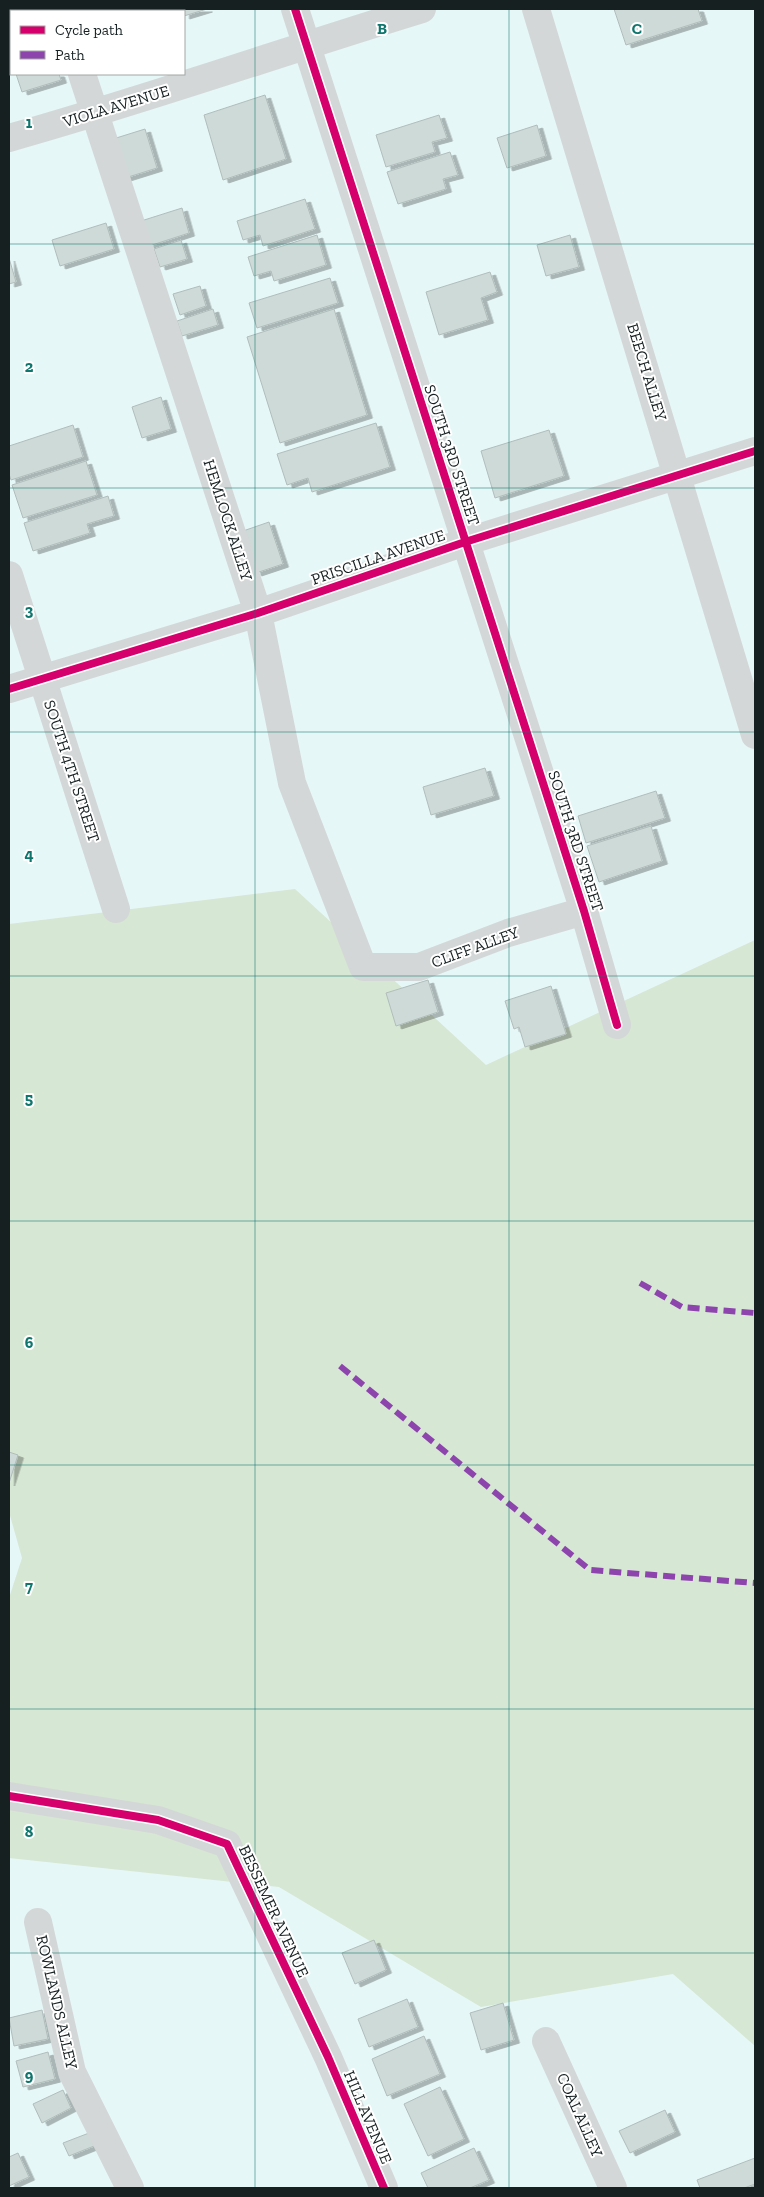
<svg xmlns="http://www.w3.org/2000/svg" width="764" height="2197" viewBox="0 0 764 2197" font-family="'Zilla Slab',serif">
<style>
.green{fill:#d6e7d4}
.building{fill:#cddad8;stroke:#b1bdbb;filter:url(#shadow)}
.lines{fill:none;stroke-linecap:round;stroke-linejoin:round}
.minor{stroke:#d4d7d7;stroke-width:28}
.quiet{stroke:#8e44ad;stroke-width:6;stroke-dasharray:12 6;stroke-linecap:butt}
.cycleway-casing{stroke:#fff;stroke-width:11}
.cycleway{stroke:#d6006c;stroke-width:8}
.grid{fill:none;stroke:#0f766e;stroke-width:1;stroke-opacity:0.55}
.labels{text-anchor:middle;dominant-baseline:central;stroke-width:4;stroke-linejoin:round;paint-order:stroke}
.street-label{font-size:16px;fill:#162021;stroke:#fff}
.grid-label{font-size:16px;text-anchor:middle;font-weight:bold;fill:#0f766e;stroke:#fff;stroke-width:4;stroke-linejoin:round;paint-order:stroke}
</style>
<defs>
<filter id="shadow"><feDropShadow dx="5.5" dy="3" stdDeviation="0" flood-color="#0004"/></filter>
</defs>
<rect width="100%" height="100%" fill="#e6f7f7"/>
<path class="green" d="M 295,889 L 486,1065 L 755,940 L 755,2046 L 673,1974 L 481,2007 L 279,1887 L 9,1858 L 9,1598 L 22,1558 L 9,1512 L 9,924 Z"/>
<path class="building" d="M 13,9 L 39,9 L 40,11 L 11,11 L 11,27 L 9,28 L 9,10 Z
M 176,9 L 207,9 L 184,16 L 184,11 L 177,11 Z
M 614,9 L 698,9 L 702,21 L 626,45 Z
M 16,74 L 59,74 L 61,80 L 22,92 Z
M 265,95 L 286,159 L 223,180 L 204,115 Z
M 439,115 L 447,138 L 432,142 L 435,152 L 386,167 L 376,135 Z
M 537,125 L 546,156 L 507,168 L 497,138 Z
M 145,129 L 157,168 L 125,178 L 113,139 Z
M 450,152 L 458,175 L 443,179 L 446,189 L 398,204 L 387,172 Z
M 305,199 L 315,229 L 263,246 L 260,235 L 243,240 L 237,221 Z
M 182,208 L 189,233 L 149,246 L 141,221 Z
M 106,223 L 114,249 L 60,266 L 52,240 Z
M 317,235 L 326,265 L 274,281 L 271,271 L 254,276 L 248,257 Z
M 570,235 L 579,267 L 546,276 L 537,245 Z
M 181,240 L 187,259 L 160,267 L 154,249 Z
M 9,258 L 16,282 L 9,284 Z
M 490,272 L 497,292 L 481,298 L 488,320 L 439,335 L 426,292 Z
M 330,278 L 338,303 L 257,328 L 249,303 Z
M 200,286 L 206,306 L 180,315 L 173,294 Z
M 213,309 L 218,325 L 182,336 L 177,321 Z
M 334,309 L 367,415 L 280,443 L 247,337 Z
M 161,397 L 171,429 L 142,438 L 132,407 Z
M 376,423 L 390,467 L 312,492 L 308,478 L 287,485 L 277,454 Z
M 73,425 L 83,457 L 11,480 L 9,474 L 9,446 Z
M 549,430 L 564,476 L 495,498 L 481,451 Z
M 86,461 L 97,495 L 23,518 L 12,485 Z
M 108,496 L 114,516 L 87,524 L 90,533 L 33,551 L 24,523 Z
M 269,522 L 283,564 L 256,573 L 243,531 Z
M 485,768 L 494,796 L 431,815 L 423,787 Z
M 656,791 L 665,818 L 586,843 L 578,816 Z
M 651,826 L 662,861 L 599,882 L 587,846 Z
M 428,980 L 438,1012 L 396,1026 L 386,993 Z
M 551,986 L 566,1034 L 525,1047 L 519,1027 L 514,1029 L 505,1001 Z
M 9,1452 L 18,1455 L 9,1483 Z
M 374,1940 L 386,1970 L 355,1984 L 342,1953 Z
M 407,1999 L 418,2027 L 369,2047 L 358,2019 Z
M 503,2003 L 514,2040 L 481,2050 L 470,2013 Z
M 42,2010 L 48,2039 L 14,2046 L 9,2018 Z
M 424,2036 L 440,2074 L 387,2096 L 372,2059 Z
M 48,2052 L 55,2079 L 23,2087 L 16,2061 Z
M 440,2087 L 464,2139 L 428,2156 L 404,2104 Z
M 63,2090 L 71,2108 L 42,2123 L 33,2104 Z
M 665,2110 L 675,2132 L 630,2153 L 619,2131 Z
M 89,2133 L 94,2146 L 69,2156 L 63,2143 Z
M 474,2148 L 489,2180 L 470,2188 L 428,2188 L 421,2173 Z
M 18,2153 L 29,2177 L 9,2186 L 9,2157 Z
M 755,2158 L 755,2184 L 744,2188 L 700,2188 L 697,2180 Z"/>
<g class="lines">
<path class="minor" d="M 60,9 L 61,11
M 295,9 L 584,911 L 617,1025
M 536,9 L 755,735
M 82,74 L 258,613 L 292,783 L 363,967 L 419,967 L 508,933 L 584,911
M 9,138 C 148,99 284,51 422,9
M 9,575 L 116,909
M 9,689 L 258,613 L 465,542 L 755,451
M 9,1796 L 158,1820 L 227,1844 L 328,2057 L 384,2188
M 38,1922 L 72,2072 L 130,2188
M 546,2041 L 613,2188"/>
<path class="quiet" d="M 640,1283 L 682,1307 L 755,1313
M 340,1366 L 590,1570 L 755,1583"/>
<g class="cycleway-casing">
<path id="cycleway" d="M 295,9 L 584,911 L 617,1025
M 9,689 L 258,613 L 465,542 L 755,451
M 9,1796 L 158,1820 L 227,1844 L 328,2057 L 384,2188"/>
</g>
<use href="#cycleway" class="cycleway"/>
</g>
<path class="grid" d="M 255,9 L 255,2188M 509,9 L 509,2188M 9,244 L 755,244M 9,488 L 755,488M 9,732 L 755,732M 9,976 L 755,976M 9,1221 L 755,1221M 9,1465 L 755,1465M 9,1709 L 755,1709M 9,1953 L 755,1953"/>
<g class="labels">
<g class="street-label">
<text transform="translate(116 106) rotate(-17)">VIOLA AVENUE</text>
<text transform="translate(647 372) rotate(73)">BEECH ALLEY</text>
<text transform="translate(452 455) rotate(72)">SOUTH 3RD STREET</text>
<text transform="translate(228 520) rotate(72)">HEMLOCK ALLEY</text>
<text transform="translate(378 557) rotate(-19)">PRISCILLA AVENUE</text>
<text transform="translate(72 771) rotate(72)">SOUTH 4TH STREET</text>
<text transform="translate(576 841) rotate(72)">SOUTH 3RD STREET</text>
<text transform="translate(475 947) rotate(-20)">CLIFF ALLEY</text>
<text transform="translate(274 1911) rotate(65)">BESSEMER AVENUE</text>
<text transform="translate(57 2002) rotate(77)">ROWLANDS ALLEY</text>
<text transform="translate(580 2115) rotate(66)">COAL ALLEY</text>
<text transform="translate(368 2117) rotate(67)">HILL AVENUE</text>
</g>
</g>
<g class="grid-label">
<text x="382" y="34">B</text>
<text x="637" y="34">C</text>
<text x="29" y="128">1</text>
<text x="29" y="372">2</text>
<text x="29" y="616">3</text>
<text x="29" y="860">4</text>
<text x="29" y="1104">5</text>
<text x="29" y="1348">6</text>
<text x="29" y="1592">7</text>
<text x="29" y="1837">8</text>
<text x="29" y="2081">9</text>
</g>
<rect width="764" height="2197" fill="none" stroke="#162021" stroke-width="20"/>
<rect x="10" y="10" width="175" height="65" fill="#ffffff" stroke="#a2a6a6"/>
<rect x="20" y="26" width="25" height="8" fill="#d6006c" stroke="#a2a6a6"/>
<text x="55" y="35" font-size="15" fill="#162021">Cycle path</text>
<rect x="20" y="51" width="25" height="8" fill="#8e44ad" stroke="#a2a6a6"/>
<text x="55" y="60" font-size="15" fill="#162021">Path</text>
</svg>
